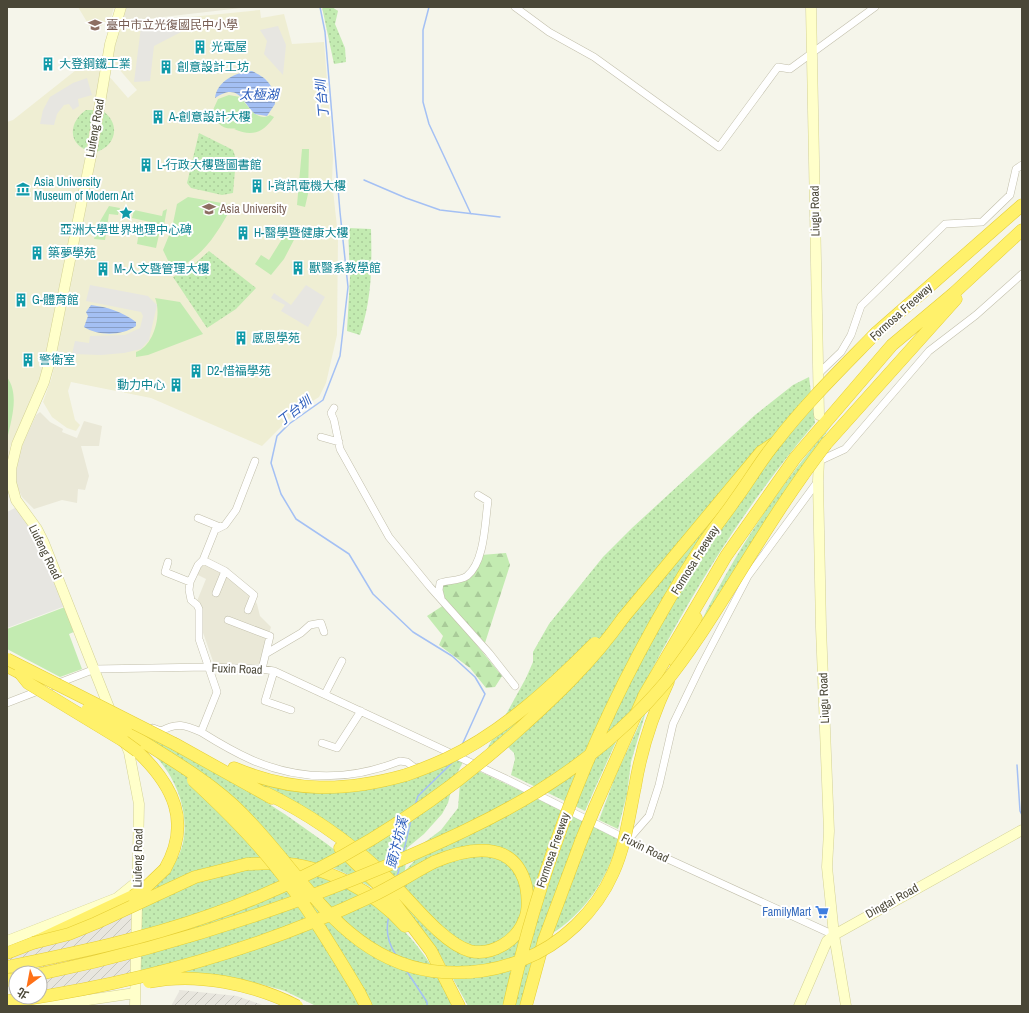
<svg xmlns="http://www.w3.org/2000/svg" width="1029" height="1013" viewBox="0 0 1029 1013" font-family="'Archivo Narrow','Noto Sans TC',sans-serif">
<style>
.residential{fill:#eae8d7}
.industrial{fill:url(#industrial-furrows)}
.education{fill:#efeed3}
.grass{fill:url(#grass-dots)}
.forest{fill:url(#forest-firs)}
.green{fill:#c3ebb1}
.parking{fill:#e7e6e1}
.water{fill:url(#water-rules)}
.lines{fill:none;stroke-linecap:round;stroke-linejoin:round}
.stream{stroke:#a4c0f4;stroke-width:1.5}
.street-casing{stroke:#c2bfab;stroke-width:8}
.secondary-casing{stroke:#d4d296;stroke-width:11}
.highway-casing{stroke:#e5ce34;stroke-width:13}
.street{stroke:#fff;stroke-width:7}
.secondary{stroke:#ffffca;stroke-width:10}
.highway{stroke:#fff16b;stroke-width:12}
.highway-bridge-casing{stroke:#e5ce34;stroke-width:13;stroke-linecap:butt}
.highway-bridge{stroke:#fff16b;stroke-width:12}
.labels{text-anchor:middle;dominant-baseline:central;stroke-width:4;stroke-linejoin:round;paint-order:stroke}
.education-label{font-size:12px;fill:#785e54;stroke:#fff;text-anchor:start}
.culture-label{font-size:12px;fill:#0d838f;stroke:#fff;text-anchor:start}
.street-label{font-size:12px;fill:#4a4737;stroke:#fff}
.shop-label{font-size:12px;fill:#366cbe;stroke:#fff;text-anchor:end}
.water-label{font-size:13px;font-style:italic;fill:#2a5cbc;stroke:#fff}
</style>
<defs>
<pattern id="industrial-furrows" width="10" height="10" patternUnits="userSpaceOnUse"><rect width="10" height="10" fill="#e8e6de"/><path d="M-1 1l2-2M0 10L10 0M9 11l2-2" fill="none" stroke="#c8c7bf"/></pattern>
<pattern id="grass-dots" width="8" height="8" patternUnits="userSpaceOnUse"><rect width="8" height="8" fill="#c3ebb1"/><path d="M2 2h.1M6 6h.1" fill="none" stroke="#a9cb99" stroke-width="1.8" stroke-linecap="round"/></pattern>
<pattern id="forest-firs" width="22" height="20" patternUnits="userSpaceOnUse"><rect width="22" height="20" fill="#c3ebb1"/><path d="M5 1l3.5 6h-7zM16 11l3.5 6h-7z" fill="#a9cb99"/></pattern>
<pattern id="water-rules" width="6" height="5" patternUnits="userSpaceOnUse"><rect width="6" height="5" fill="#a4c0f4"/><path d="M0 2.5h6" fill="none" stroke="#889ec6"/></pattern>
</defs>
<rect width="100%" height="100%" fill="#f5f5ea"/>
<path class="residential" d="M 125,7 L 241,7 L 241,8 L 120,22 Z
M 40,412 L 50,422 L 63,429 L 62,432 L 77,438 L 84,421 L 102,426 L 99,446 L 81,446 L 89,476 L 85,490 L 78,489 L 77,503 L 62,500 L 34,509 L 22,497 L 15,482 L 18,455 L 36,415 Z
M 201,562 L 244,583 L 257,604 L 260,616 L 271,627 L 260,664 L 214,664 L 201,627 L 202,606 L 197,601 L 206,579 L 196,574 Z"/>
<path class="industrial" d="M 133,889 L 131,977 L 40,993 L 40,973 L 16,973 L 16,979 L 7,974 L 7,942 Z
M 180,990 L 237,996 L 265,1006 L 171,1006 Z"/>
<path class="education" d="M 78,7 L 114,7 L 111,18 L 93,32 Z
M 260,10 L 261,18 L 284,14 L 292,44 L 324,42 L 333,157 L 332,181 L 338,236 L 337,335 L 326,383 L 319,397 L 297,411 L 262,446 L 151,398 L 71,382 L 68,391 L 75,420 L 80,425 L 76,431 L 67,428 L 52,417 L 43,402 L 52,377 L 108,75 L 128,98 L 137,90 L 112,61 L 119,24 Z
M 95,55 L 94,69 L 102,72 L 45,364 L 37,390 L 11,444 L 7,463 L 7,122 L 13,120 Z"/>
<path class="grass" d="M 322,7 L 332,7 L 338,11 L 335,24 L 345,48 L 346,62 L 334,64 Z
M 86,110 L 94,110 L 86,150 C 66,141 71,120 86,110 Z
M 103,111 C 121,124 116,146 96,152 Z
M 199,133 L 233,150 L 236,159 L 233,193 L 222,195 L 191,188 L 187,183 Z
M 348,228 L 371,229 C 372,268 372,297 360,335 L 347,331 L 350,277 Z
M 209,251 L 256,288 L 236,309 L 207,328 L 173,277 L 191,267 Z
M 809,377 L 815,423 C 717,538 645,673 585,811 L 511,775 L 515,759 L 514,753 L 501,740 L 482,758 L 526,678 L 533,662 L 533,652 L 549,624 L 603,557 L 632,528 L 755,415 L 793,385 Z
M 831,426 L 785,492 L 691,643 C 727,564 775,490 831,426 Z
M 647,708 L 631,762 L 627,794 L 618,829 L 599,820 L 615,777 Z
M 119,714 L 161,734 L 158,742 C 206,766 252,791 296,822 C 324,842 354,861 374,889 C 360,881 345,872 330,867 C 301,858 258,858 228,863 L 231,872 C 253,869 275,867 297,870 C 307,871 317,875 326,879 C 387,901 427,949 454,1006 L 316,1006 L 285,991 L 264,985 L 233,978 L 200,973 L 180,973 L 138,981 L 141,906 L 140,895 C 154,886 168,874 177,859 C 195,826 179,779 154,755 C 146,747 135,742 125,737 Z
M 452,758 L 463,762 L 454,779 L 448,803 L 442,814 L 424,834 L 407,848 L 405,871 L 416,859 L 425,842 L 441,830 L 458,808 L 460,783 L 468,766 L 579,818 L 618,839 C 608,879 585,913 550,935 L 569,856 L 531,964 L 521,1006 L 468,1006 L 441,957 L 379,878 L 404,887 L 243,776 L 327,791 Z"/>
<path class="forest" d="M 506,553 L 510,565 L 485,643 L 443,598 L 441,590 L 444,584 C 472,582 469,579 481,555 Z
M 444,605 L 502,676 L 495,687 L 486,688 L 470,668 L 439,645 L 443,636 L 427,616 Z"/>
<path class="green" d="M 229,95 L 240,97 C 248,105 256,123 270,115 L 274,117 C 263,133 252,137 234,129 L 236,128 C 223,131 214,122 213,110 L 218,99 Z
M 302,149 L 309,149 L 308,194 L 305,207 L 297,205 Z
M 188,197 L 233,205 C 215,236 206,254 173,271 L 163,250 L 172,228 L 177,204 Z
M 109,206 L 120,208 L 118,215 L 109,214 L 105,240 L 94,239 L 99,223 Z
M 167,209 L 164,225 L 132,218 L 134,210 L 162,216 L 163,211 Z
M 140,226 L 160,230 L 156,248 L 137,244 Z
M 287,231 L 296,236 L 284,259 L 271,275 L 255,264 L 261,255 L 269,260 Z
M 155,298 L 180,302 L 203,334 L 148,355 L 136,357 L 136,352 C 154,346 162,314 155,298 Z
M 7,377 C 20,395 11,420 7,440 Z
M 65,607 L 76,631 L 69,634 L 82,669 L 60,677 L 7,649 L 7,629 Z"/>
<path class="parking" d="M 181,22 L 181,32 L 154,46 L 150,81 L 134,82 L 141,27 Z
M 278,26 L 286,45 L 283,75 L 264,54 L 267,41 L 260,30 Z
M 87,78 L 92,95 L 78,99 L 79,106 L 73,110 L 69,104 L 64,105 L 57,114 L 54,125 L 40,124 L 43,110 L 50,97 L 73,83 Z
M 90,285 L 148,296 L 157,305 L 149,340 L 141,349 L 124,353 L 101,355 L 72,354 L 75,341 L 89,343 L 90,336 L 125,335 L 140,328 L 143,316 L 141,312 L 86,301 Z
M 306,285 L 325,297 L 308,327 L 281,311 L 285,305 L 271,298 L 274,293 L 291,305 Z
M 15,508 L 35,532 L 65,606 L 7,628 L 7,512 Z"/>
<path class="water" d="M 252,71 C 268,79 274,85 275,104 L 267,116 L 255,114 C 242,102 239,82 215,98 C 217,81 236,72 252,71 Z
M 91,305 C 107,307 123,312 136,322 L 136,326 C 122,336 98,336 84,327 L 88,316 L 86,312 Z"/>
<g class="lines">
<path class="stream" d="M 320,7 L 325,32 L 340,212 L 348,287 L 340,356 L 323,400 L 289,424 L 277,436 L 271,463 L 281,494 L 296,519 L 349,554 L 373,594 L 413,632 L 452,656 L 475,677 L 485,694 L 462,745
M 429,7 L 423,30 L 423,102 L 429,124 L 471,214
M 364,180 L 406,198 L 440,210 L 500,217
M 1017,765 L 1020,811 L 1022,815
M 415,805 L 418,796 L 454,761
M 403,854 L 411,820
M 397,877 L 400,865
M 389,916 C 385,930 388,943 396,955
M 406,970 L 427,1002 L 427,1006"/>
<g class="street-casing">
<path id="street" d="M 515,7 L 549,32 L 594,57 L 719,147 L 778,67 L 790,69 L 875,7
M 818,374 L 841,352 L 851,335 L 861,306 L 945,224 L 982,222 L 1010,195 L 1016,169 L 1022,165
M 334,408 L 331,413 L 334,420 L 340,449 L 389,537 L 430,587 L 489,653 L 515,686
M 321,437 L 339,442
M 819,461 L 845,449 L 929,351 L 976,315 L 1022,274
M 198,518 L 220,527
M 203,560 L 225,571 L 254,595 L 248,610
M 168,562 L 165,572 L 190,582
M 216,593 L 225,571
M 441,598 L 439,590 L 440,583 C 448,580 460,581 467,576 C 485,562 485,521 488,501 L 478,495
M 228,620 L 270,636 L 262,669
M 267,653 L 301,633 L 310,625 L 321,623 L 324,632
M 274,671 L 265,701 L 291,710
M 325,694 L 342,661
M 7,703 L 95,669 L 208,667 L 262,669 L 274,671 L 506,779 L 646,849 L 834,935
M 153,728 L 161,731 C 177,722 185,725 201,732 L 217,692 L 199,639 L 199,609 L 197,605 L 191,600 L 189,590 L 190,582 L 198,565 L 203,560 L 215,530 L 225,525 L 236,510 L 255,461
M 201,732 C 217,742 234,752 252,760 C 301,781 350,781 400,761 L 407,762 L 415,768 L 421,767
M 322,743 L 337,748 L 361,711
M 628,840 L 649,816 L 659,785 L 673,724 L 701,666 L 748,576 L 818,481"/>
</g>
<g class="secondary-casing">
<path id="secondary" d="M 811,7 L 819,415
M 819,461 L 818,481 L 821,628 L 829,831 L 827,867 L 834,935 L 846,1006
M 112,715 L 44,543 L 37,529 L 16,500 L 11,482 L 11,469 L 17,444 L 44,382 L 49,364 L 91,156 L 110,44 L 121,7
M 124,740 L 129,752 L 139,804 L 135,1006
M 7,941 L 117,898 L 138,881
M 32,1006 L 54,1005 L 135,993
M 799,1006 L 827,941 L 834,935 L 1022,830"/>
</g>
<g class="highway-casing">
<path id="highway" d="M 876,333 L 1022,205
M 826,444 L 956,299
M 623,618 L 761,452 L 773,444
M 676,663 L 696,618
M 7,666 L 20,673
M 126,731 L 169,758
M 175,744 L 272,798
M 137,751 C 173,785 192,822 165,869
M 234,768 C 293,793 345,792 406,775
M 635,787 C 641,750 652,716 668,682
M 266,793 C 307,813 344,838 378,869 C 404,891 439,942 470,951 C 492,956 516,941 524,921 C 529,911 528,897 526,886 C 514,838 467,848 434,862
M 595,807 L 645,694 L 726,556 L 795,458 L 892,345 L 954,293 L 1022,230
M 340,848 L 388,894 L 394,902 L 431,951 L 459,1006
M 247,864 C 257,864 267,863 278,863 C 325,865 374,891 405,926
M 7,953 L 33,943 L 133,896
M 7,980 L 16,979
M 359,992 L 366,1006
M 7,1001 L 21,1000
M 526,1006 L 544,940 L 581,841"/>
</g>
<use href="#street" class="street"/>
<use href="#secondary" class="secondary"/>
<use href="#highway" class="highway"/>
<g class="highway-bridge-casing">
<path id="highway-bridge" d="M 7,659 L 175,744
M 20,673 L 28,683 L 122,740 L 137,751
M 87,710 L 126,731
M 169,758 C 199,777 227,796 251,823 C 306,881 346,959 432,971 C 464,975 493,972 522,960 C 561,945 596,912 613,873 C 625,847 629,816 635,787
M 406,775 C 420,770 433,765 446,759 C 503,732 551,687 595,643
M 193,780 C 221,806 248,832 272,862 C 305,902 332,947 359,992
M 581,841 L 595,807
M 133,896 L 144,889 L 165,869
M 33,943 L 69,934 L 96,923 L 195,877 L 247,864
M 7,967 C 75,953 143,939 208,916 C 322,877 427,812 516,732 C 554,698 593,661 623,618
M 40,974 C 159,949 274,913 386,866 C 496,819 586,776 665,683 C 691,651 713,615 735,580 C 764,533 792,488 826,444
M 149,982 C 196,972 254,984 297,1006
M 21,1000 C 142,982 262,948 372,896 C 393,886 413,873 434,862
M 509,1006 C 547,838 610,689 703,544 C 713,529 725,515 735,500 C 749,481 761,460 776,442 C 806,403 842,368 876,333"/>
</g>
<use href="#highway-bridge" class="highway-bridge"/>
</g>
<defs>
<g id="school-bare" transform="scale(1.08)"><path d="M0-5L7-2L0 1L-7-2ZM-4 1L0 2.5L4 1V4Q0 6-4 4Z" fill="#8d6e63" stroke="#fff" stroke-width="2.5" paint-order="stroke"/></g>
<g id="building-bare" transform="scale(1.08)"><path d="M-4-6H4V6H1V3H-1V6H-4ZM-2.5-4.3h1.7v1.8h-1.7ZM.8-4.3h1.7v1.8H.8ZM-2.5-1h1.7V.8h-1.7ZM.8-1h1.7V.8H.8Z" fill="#0f9aa8" stroke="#fff" stroke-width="2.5" paint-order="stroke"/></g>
<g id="museum-bare" transform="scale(1.08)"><path d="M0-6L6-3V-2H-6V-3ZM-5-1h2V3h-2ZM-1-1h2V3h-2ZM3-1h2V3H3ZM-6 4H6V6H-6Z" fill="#0f9aa8" stroke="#fff" stroke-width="2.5" paint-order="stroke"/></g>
<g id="university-bare" transform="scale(1.08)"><path d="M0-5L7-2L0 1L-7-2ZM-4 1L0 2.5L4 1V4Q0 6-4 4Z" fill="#8d6e63" stroke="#fff" stroke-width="2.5" paint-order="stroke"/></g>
<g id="sight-bare" transform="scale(1.08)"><path d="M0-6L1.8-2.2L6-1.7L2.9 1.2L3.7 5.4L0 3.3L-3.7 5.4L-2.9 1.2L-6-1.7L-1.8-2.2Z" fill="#0f9aa8" stroke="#fff" stroke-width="2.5" paint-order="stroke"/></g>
<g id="supermarket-bare" transform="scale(1.08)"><path d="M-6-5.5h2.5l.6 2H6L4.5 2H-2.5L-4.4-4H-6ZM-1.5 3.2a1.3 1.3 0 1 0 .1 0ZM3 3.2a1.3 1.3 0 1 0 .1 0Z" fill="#3f7fe0" stroke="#fff" stroke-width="2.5" paint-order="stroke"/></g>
</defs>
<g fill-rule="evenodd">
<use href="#school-bare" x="95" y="25"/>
<use href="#building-bare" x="200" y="47"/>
<use href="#building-bare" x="48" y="64"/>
<use href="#building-bare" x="166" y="67"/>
<use href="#building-bare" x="158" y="117"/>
<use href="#building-bare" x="146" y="165"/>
<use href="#building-bare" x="257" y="186"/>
<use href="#museum-bare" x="23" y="189"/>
<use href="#university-bare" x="209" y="209"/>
<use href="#sight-bare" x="126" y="213"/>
<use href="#building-bare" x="243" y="233"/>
<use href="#building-bare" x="37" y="253"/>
<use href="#building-bare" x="298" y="268"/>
<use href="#building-bare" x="103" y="269"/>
<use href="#building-bare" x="21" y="300"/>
<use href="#building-bare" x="241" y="338"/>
<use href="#building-bare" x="28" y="360"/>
<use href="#building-bare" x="196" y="371"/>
<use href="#building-bare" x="176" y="385"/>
<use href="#supermarket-bare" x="822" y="912"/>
</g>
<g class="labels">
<g class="education-label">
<text x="106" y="25">臺中市立光復國民中小學</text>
<text x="220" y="209">Asia University</text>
</g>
<g class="culture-label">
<text x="211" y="47">光電屋</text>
<text x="59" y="64">大登鋼鐵工業</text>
<text x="177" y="67">創意設計工坊</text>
<text x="169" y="117">A-創意設計大樓</text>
<text x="157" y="165">L-行政大樓暨圖書館</text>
<text x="34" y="182">Asia University<tspan x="34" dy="14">Museum of Modern Art</tspan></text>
<text x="268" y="186">I-資訊電機大樓</text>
<text x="126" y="230" text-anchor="middle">亞洲大學世界地理中心碑</text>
<text x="254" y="233">H-醫學暨健康大樓</text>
<text x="48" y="253">築夢學苑</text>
<text x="309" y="268">獸醫系教學館</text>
<text x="114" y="269">M-人文暨管理大樓</text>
<text x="32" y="300">G-體育館</text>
<text x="252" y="338">感恩學苑</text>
<text x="39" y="360">警衛室</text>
<text x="207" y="371">D2-惜福學苑</text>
<text x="165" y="385" text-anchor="end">動力中心</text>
</g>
<g class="street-label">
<text transform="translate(95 128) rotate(-80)">Liufeng Road</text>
<text transform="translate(815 211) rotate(-91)">Liugu Road</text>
<text transform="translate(901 312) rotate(-42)">Formosa Freeway</text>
<text transform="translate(45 552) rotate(64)">Liufeng Road</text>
<text transform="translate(695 560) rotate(-58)">Formosa Freeway</text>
<text transform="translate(237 669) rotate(2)">Fuxin Road</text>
<text transform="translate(824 698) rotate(-92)">Liugu Road</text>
<text transform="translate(645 848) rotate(26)">Fuxin Road</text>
<text transform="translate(553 850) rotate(-71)">Formosa Freeway</text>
<text transform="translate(138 858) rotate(-89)">Liufeng Road</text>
<text transform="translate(892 901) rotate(-29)">Dingtai Road</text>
</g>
<g class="shop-label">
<text x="811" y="912">FamilyMart</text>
</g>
<g class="water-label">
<text x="259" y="94">太極湖</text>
<text transform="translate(322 99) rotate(-95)">丁台圳</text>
<text transform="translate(294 411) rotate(-38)">丁台圳</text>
<text transform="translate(397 843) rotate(-76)">頭汴坑溪</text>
</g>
</g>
<rect width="1029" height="1013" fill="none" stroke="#4a4737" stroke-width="16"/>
<g transform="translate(28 985) rotate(212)"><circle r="19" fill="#ffffff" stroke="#b7b5af"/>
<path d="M0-3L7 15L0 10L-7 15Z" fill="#ff7117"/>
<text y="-6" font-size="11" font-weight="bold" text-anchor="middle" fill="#4a4737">北</text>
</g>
</svg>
